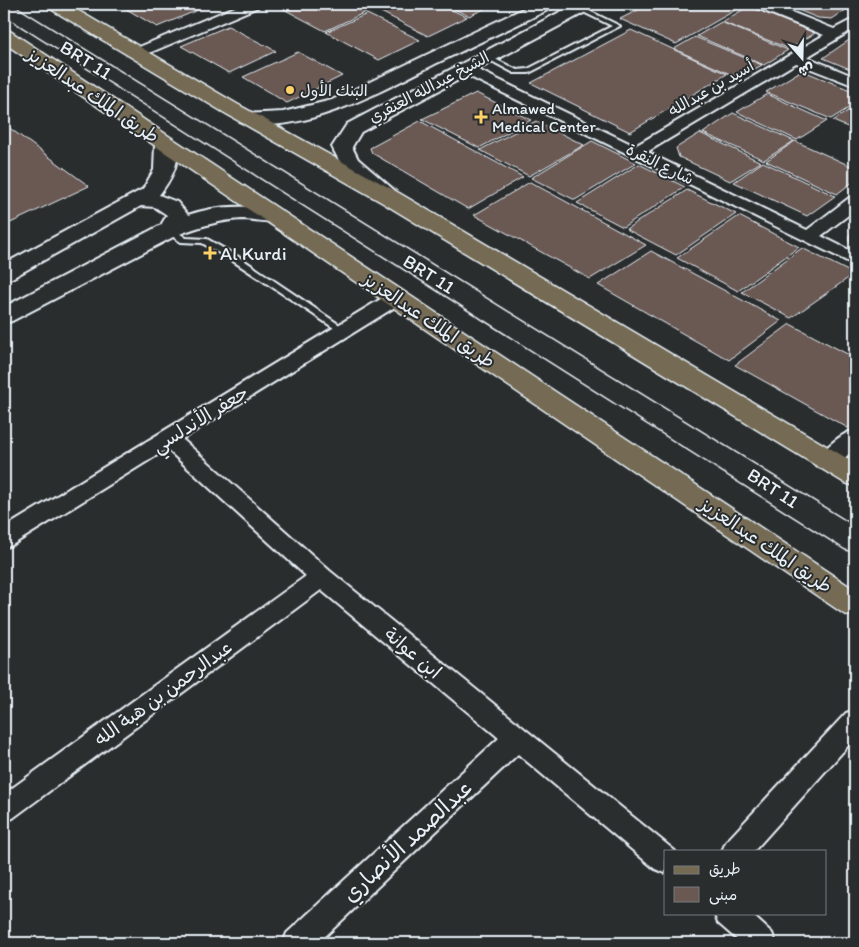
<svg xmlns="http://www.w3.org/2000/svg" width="859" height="947" viewBox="0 0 859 947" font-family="Itim,'Playpen Sans Arabic',sans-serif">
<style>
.building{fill:#6a5953;stroke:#e8f1f8}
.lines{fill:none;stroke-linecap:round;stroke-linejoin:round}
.service-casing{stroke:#e8f1f8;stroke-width:4}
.minor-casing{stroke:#e8f1f8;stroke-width:4}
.tertiary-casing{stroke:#e8f1f8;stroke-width:4}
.secondary-casing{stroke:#e8f1f8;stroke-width:3}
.primary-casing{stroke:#e8f1f8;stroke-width:3}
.service{fill:#2a2d2e;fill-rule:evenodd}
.minor{fill:#2a2d2e;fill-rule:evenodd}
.tertiary{fill:#2a2d2e;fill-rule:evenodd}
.secondary{fill:#2a2d2e;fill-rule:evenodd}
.primary{fill:#746b52;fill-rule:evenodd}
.poi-dot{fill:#ffd166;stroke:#2a2d2e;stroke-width:2}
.labels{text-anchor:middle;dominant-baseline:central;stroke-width:4;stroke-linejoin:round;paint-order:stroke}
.far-street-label{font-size:16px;fill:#e8f1f8;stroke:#2a2d2e}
.far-poi-label{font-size:16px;fill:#e8f1f8;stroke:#2a2d2e;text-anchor:start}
.street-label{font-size:19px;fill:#e8f1f8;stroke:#2a2d2e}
.poi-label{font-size:19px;fill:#e8f1f8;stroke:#2a2d2e;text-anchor:start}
.near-street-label{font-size:22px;fill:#e8f1f8;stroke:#2a2d2e}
</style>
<rect width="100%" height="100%" fill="#2a2d2e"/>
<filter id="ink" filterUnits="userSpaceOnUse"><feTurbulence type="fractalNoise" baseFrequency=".02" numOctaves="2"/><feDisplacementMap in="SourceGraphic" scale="10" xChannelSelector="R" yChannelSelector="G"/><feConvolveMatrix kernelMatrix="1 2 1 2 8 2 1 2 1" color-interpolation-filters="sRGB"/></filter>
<g filter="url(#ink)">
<path class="building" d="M 131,4 L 207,4 L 210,5 L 157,27 L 123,7 Z
M 280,4 L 354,4 L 368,11 L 325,31 L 276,5 Z
M 360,4 L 385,4 L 372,10 Z
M 387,4 L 439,4 L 467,17 L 428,36 L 375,9 Z
M 444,4 L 495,4 L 469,16 Z
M 650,4 L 733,4 L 741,7 L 676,44 L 620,19 Z
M 783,4 L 855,4 L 832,19 L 818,18 Z
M 749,6 L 815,33 L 790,49 L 722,22 Z
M 367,14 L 420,40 L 379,60 L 326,32 Z
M 721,22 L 788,50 L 764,65 L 697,36 Z
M 228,26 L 276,51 L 229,73 L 181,46 Z
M 631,30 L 727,74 L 630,132 L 531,83 Z
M 855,36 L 855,71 L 823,58 Z
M 695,37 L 762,65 L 739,78 L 674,49 Z
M 298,52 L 342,76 L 287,103 L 243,77 Z
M 799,72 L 806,72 L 855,92 L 855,104 L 831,119 L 766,92 Z
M 476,93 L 531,120 L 479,148 L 422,119 Z
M 767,94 L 827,121 L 797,140 L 737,112 Z
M 855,106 L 855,130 L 833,121 Z
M 733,113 L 794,141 L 764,160 L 703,133 Z
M 420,121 L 523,177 L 468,209 L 372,153 L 370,148 Z
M 536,121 L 584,145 L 529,176 L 480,150 Z
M 4,124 L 89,186 L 4,226 Z
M 700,133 L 761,162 L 730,181 L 679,157 L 676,148 Z
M 592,141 L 636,163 L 575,200 L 531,178 Z
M 795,141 L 855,168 L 855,180 L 837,194 L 766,161 Z
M 763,162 L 835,196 L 807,216 L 734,182 Z
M 639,164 L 685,187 L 623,227 L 577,203 Z
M 530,182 L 646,245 L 590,279 L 474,215 Z
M 687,190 L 736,214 L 676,255 L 626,229 Z
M 739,216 L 799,247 L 738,291 L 677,258 Z
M 855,230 L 855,245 L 849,242 L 849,235 Z
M 802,248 L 854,274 L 791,318 L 742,292 Z
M 651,251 L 781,321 L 729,360 L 598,285 Z
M 790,324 L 855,358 L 855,422 L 848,428 L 735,365 Z"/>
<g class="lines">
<g class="service-casing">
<path id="service" d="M 579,6 L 620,26 L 529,73 L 514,73 L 484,57 L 489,56 L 517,70 L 528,69 L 612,26 L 577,9 L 577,7 Z
M 166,228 L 172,228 L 186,238 L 207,239 L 242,259 L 347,330 L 346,332 L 340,332 L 236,263 L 202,243 L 181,242 L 166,232 Z"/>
</g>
<g class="minor-casing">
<path id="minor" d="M 242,4 L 260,4 L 258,7 L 142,56 L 132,56 L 130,53 L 132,50 Z
M 752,4 L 771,4 L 834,29 L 855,18 L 855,28 L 807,57 L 855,77 L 855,86 L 796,63 L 647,152 L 807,230 L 849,198 L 855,197 L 855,210 L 821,236 L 855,253 L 855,265 L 460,72 L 458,69 L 460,66 L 470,66 L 635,146 L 824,35 L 754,7 Z
M 396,292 L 403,294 L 405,298 L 403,302 L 182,439 L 330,571 L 675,851 L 665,851 L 665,873 L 655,869 L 518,754 L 318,943 L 283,943 L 287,933 L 499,738 L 321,590 L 13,818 L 4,821 L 4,794 L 306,576 L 167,449 L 12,545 L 4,548 L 4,528 L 389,294 Z
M 855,430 L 855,448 C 844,458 836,470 821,465 L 817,460 C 824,448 842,433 855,430 Z
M 855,710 L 855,738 L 754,851 L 722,851 L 726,842 L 846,713 Z
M 714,913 L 750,913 L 772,933 L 776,943 L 741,943 L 718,923 Z"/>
</g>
<g class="tertiary-casing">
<path id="tertiary" d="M 533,4 L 554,4 L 552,8 C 513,27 474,45 435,64 C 383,90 301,137 241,122 L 238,118 L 241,114 L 283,112 L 332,100 Z
M 575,4 L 595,4 L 593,8 L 361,132 L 352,147 L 358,159 L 394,190 L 397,194 L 394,198 L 387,200 L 380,198 L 342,166 L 332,147 L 347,124 Z
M 165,138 L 172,140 C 185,158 170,181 159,195 L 177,202 L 188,215 C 216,205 253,204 281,212 L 285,216 L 281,220 C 268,224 255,219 242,219 C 219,220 198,227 177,235 L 12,321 L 4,323 L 4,307 L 161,225 L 167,215 L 155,207 L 141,206 L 12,278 L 4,280 L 4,264 L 143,189 L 154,170 L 155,144 L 158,140 Z"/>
</g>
<g class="secondary-casing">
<path id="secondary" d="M 4,4 L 11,4 L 855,527 L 855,552 L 845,549 L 4,15 Z"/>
</g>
<g class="primary-casing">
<path id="primary" d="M 46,4 L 67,4 L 237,104 L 399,193 L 855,463 L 855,486 L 845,483 L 383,203 L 223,112 L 49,8 Z
M 4,29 L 10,31 L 855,590 L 855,617 L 844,614 L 4,43 Z"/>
</g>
<use href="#service" class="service"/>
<use href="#minor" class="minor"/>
<use href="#tertiary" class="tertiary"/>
<use href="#secondary" class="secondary"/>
<use href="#primary" class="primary"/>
</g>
</g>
<g class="poi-dot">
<circle cx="290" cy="90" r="5"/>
<path d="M478.5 109.5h5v5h5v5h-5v5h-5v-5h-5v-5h5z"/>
<path d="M207.5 245.5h5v5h5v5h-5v5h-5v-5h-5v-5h5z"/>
</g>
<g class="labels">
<g class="far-street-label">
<text transform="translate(429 87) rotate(-28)">الشيخ عبدالله العنقري</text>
<text transform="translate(711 88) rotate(-30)">أسيد بن عبدالله</text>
<text transform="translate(660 164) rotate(26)">شارع النقرة</text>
</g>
<g class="far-poi-label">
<text x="300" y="90">البنك الأول</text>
<text x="492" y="108">Almawed<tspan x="492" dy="18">Medical Center</tspan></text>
</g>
<g class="street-label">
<text transform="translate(86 60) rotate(32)">BRT 11</text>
<text transform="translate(93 95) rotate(34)">طريق الملك عبدالعزيز</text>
<text transform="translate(429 274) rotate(32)">BRT 11</text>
<text transform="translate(429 320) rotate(34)">طريق الملك عبدالعزيز</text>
<text transform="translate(200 419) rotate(-32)">جعفر الأندلسي</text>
<text transform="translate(773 488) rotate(33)">BRT 11</text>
<text transform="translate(766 545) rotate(34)">طريق الملك عبدالعزيز</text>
<text transform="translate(413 653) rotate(40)">ابن عوانة</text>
<text transform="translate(163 693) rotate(-36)">عبدالرحمن بن هبة الله</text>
</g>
<g class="poi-label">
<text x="220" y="253">Al Kurdi</text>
</g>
<g class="near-street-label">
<text transform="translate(407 841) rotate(-43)">عبدالصمد الأنصاري</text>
</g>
</g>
<rect width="859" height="947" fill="none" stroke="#2a2d2e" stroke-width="20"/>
<rect x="10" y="10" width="839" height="927" fill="none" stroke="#e8f1f8" stroke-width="2" filter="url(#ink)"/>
<rect x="664" y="850" width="162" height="65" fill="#2a2d2e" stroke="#767b7f"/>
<rect x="674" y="866" width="25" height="8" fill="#746b52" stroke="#767b7f"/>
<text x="709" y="874" font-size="15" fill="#e8f1f8">طريق</text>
<rect x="674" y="887" width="25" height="15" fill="#6a5953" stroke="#767b7f"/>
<text x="709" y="900" font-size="15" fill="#e8f1f8">مبنى</text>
<g transform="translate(802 58) rotate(160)" stroke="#2a2d2e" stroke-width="4" paint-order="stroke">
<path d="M0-4L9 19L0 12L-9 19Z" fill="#e8f1f8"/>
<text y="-8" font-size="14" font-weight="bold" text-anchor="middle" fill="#e8f1f8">ش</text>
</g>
</svg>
